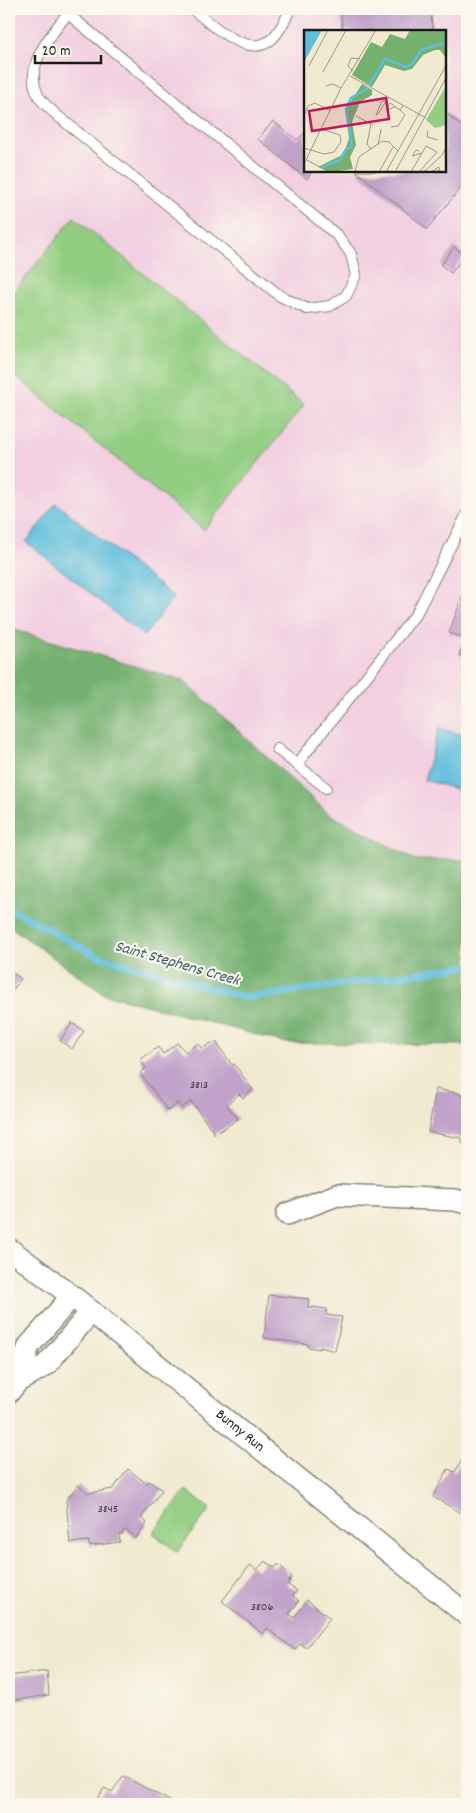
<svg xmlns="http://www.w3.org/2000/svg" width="476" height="1813" viewBox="0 0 476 1813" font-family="Dekko,sans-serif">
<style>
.built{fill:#f2cfe1;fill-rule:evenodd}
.green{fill:#92cd81;stroke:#57744e}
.forest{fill:#75b06f;stroke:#486646}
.water{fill:#5ebedc;stroke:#3d6d7c}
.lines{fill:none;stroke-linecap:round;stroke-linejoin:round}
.stream{stroke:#5ebedc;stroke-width:7}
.building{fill:#c1a2ca}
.lane-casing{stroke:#868376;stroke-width:12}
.street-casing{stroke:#868376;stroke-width:24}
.lane{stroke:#fff;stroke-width:10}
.street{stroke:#fff;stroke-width:21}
.labels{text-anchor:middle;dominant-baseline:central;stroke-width:4.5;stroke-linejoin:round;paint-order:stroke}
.number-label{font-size:12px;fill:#453e48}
.street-label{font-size:15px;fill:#1c1c1c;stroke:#fbf7ec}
.water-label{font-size:16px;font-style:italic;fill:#365d69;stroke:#fbf7ec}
.inset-river{fill:none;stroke:#5ebedc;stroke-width:2.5}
.inset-road{fill:none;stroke:#9c9889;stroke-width:1}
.view{fill:#c2185b;fill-opacity:0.15;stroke:#c2185b;stroke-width:2.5}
.inset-edge{fill:none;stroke:#1c1c1c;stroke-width:2.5}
</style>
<rect width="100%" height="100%" fill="#fbf7ec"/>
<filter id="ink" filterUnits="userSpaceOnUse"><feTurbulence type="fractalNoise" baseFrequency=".02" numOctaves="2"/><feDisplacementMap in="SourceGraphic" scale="10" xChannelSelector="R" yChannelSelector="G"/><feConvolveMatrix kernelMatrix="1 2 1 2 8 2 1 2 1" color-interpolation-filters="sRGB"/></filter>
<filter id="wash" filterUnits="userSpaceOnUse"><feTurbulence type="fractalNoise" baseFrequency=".0096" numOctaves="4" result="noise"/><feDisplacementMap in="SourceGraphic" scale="20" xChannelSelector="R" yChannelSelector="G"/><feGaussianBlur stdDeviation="1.12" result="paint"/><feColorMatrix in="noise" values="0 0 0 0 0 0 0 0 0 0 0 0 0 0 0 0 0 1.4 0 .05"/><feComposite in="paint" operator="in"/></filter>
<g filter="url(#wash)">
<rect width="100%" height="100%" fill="#f1ead1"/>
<path class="built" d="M 9,9 L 467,9 L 467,860 L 416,860 L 329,814 L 232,725 L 9,630 ZM 305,31 L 445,31 L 445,171 L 305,171 Z"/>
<path class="green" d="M 74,217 L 304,405 L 204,530 L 9,371 L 9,298 Z
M 186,1490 L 210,1509 L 177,1552 L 153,1533 Z"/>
<path class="forest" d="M 9,628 L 184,681 L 329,814 L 416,860 L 467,860 L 467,1045 L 286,1043 L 104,994 L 9,926 Z"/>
<path class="water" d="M 56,503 L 174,597 L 144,636 L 26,542 Z
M 439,728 L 467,736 L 467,792 L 424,780 Z"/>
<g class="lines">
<path class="stream" d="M 9,908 L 97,956 L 247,998 L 467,966"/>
</g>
<g id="blocks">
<path class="building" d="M 340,9 L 430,9 L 433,31 L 343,31 Z
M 445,112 L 467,131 L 467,180 L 427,229 L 356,171 L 445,171 Z
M 273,121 L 297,140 L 305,132 L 305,171 L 312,171 L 307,179 L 258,139 Z
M 454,247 L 465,255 L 451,273 L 441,265 Z
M 467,584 L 467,658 L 459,655 L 465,638 L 449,633 Z
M 9,970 L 21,979 L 9,995 Z
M 72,1023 L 84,1031 L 72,1049 L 60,1041 Z
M 216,1042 L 232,1065 L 234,1064 L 253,1090 L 243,1098 L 239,1094 L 227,1105 L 238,1119 L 215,1134 L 191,1101 L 182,1108 L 178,1103 L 168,1111 L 140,1073 L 146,1068 L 140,1060 L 158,1047 L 163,1054 L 177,1043 L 186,1052 L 198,1043 L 202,1049 L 209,1044 Z
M 436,1089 L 461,1094 L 460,1096 L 467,1097 L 467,1144 L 462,1143 L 462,1138 L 428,1132 Z
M 269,1295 L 309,1299 L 308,1308 L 312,1309 L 312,1307 L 327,1309 L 326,1315 L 342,1317 L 335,1351 L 320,1347 L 320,1349 L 308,1347 L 308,1344 L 264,1338 Z
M 462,1460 L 467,1463 L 467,1516 L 433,1497 L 448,1469 L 455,1472 Z
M 128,1469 L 147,1484 L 149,1481 L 162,1490 L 141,1518 L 147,1523 L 136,1538 L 126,1530 L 123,1531 L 123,1534 L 119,1534 L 120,1542 L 89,1546 L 89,1541 L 70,1543 L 66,1500 L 78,1485 L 88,1493 L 113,1489 Z
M 265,1561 L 275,1568 L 278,1564 L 292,1577 L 287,1584 L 297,1591 L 293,1596 L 299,1601 L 289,1614 L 294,1618 L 307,1600 L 330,1618 L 306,1648 L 300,1643 L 295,1650 L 267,1628 L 263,1634 L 222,1601 L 250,1565 L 257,1570 Z
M 47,1671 L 49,1695 L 9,1701 L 9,1676 Z
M 123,1776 L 142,1786 L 175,1804 L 95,1804 L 104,1788 L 112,1792 Z"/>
</g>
</g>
<g filter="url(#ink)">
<use href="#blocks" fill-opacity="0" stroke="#868376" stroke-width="1"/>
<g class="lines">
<g class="lane-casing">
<path id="lane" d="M 62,9 L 338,236 L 351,254 L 356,275 L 346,296 L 330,306 L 307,309 L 280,296 L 59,117 C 53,111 43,104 39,97 C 22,66 50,37 68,13
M 192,9 C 213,25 254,66 277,33 C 282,26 288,17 289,9
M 277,749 L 326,788
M 297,764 L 416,614 L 467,514"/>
</g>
<g class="street-casing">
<g id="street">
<path d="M 287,1214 L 337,1195 L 455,1200 L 467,1203"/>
<path id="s1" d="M 9,1249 L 72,1296 L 467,1615"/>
<path d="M 17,1382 L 29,1346 L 72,1296"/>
<path d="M 9,1392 L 17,1382 L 46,1365 L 91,1312"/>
</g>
</g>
<use href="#lane" class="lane"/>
<use href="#street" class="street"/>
</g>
</g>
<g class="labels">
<g class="number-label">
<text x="199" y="1085">3813</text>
<text x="108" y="1509">3845</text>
<text x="262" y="1607">3806</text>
</g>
<g class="street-label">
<text stroke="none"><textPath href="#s1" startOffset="294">Bunny Run</textPath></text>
</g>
<g class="water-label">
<text transform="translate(177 964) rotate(16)">Saint Stephens Creek</text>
</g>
</g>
<g transform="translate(304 30)">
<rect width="142" height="142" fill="#f1ead1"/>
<path d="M 142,56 L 142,95 L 131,98 L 122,90 Z" fill="#92cd81"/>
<path d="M 106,0 L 142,0 L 142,28 L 136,20 L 131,20 L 119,25 L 108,39 L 100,41 L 81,35 L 68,57 L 48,45 L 67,12 L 78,17 L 86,4 L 101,9 ZM 58,54 L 68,60 L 68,65 L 56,72 L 48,92 L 52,115 L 46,127 L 49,139 L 27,142 L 14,137 L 40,124 L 45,108 L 41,80 Z" fill="#75b06f"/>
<path d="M 0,0 L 18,0 L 0,32 Z" fill="#5ebedc"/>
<path class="inset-river" d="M 65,55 L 81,29 L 102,37 L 108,34 L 117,20 L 143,12M 18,137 L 36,130 L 42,119 L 48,117 L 42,79 L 47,68 L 64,58"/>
<path class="inset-road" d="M 5,36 L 24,0M 49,41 L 44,36 L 47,28 L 56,29M 19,42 L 42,0M 46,46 L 122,88M 22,56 L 29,54 L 37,58M 82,71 L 78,71 L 72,85 L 74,84 L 84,68M 91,77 L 82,80 L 86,73 L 96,80M 0,86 L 4,76 L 11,73 L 27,81M 52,86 L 69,95M 87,97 L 94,96 L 101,85 L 96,80 L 99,76M 124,101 L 123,107 L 134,110M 74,115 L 77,99M 0,118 L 20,124 L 30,122 L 37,112 L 36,105 L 17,99M 67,119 L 63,114 L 67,94M 115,121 L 112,120 L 108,126 L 118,123M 3,130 L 25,142M 0,134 L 37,58 L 72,0M 51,141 L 55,127 L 78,111 L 85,112 L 94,121M 42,142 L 58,142M 75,142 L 89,117M 82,142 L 143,34M 91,142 L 143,46M 107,142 L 122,116 L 133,122 L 115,142M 120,142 L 138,125 L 143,116M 127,142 L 135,137 L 136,140 L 131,142"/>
<path class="view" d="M 82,68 L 85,89 L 8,101 L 5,81 Z"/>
<rect width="142" height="142" class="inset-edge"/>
</g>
<rect width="476" height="1813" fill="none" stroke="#fbf7ec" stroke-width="30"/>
<path d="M35 55v8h66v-8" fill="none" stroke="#1c1c1c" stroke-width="2.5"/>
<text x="42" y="55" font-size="15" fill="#1c1c1c" stroke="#fbf7ec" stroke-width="4" paint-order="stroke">20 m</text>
</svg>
